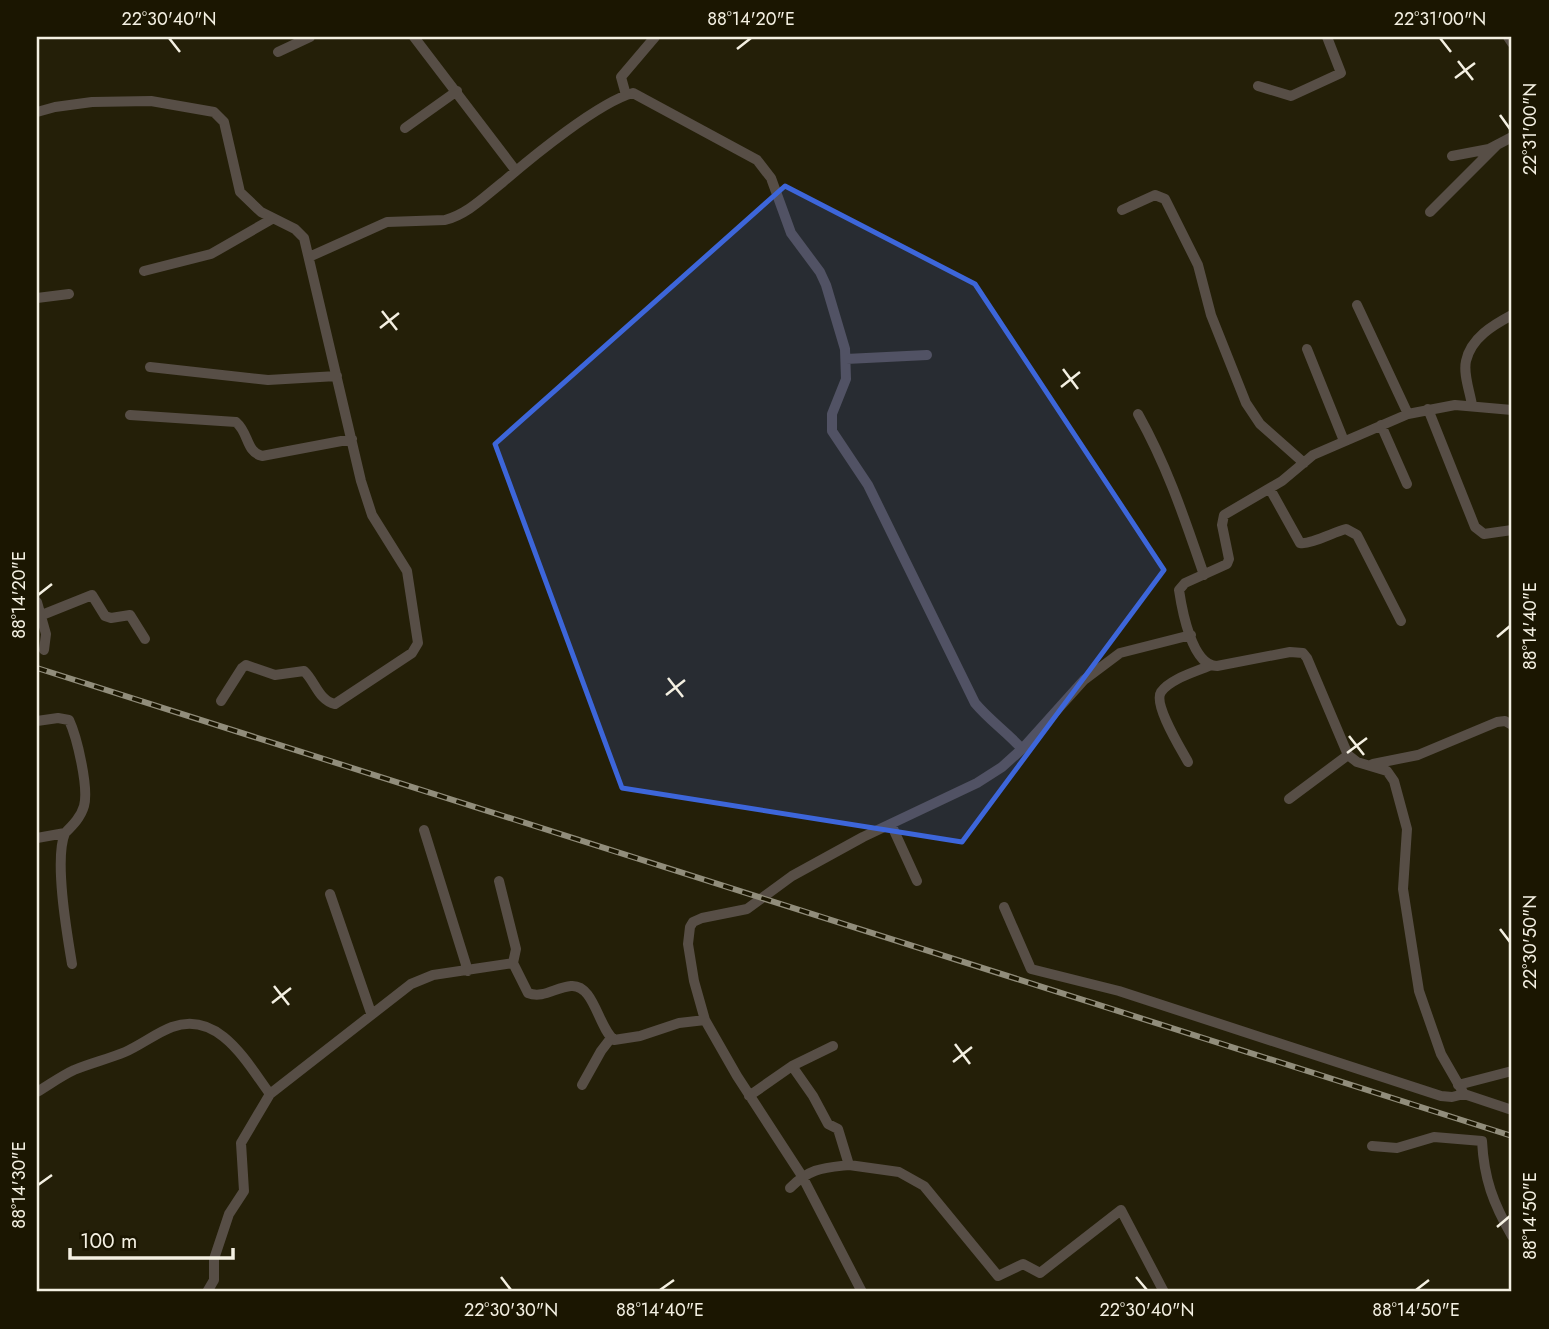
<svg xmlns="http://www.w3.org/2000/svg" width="1549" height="1329" viewBox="0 0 1549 1329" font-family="Jost,sans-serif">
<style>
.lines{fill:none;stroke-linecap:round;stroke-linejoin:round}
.street{stroke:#574e46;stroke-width:10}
.rail-casing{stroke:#918d7b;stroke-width:6}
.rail{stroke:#1b1601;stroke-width:3.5;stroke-dasharray:10;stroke-linecap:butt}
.marked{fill:#3d66da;fill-opacity:0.2;stroke:#3d66da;stroke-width:5;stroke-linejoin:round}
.ticks{fill:none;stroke:#f4f0e2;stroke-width:2.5}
.neatline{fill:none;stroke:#f4f0e2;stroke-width:2.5}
.ticks-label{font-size:18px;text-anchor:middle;fill:#f4f0e2}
</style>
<rect width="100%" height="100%" fill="#241f08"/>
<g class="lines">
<path class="street" d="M 414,37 L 516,171
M 1508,37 L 1512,43
M 278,52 L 310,37
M 1258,86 L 1291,96 L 1341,73 L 1327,37
M 626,95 L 621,77 L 655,37
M 37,112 L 55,107 L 92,102 L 151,101 L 214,112 L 224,122 L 240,192 L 261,212 L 295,229 L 304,238 L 361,481 L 372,515 L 407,571 L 418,643 L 412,653 L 335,704 C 319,701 315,681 304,671 L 275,675 L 246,665 L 242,668 L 221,701
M 405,128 L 457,91
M 1452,156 L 1489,149 L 1512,137
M 1122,210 L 1155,195 L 1165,199 L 1198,265 L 1211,315 L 1246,403 L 1260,424 L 1304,463
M 1430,212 L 1497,145
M 309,257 L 387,222 L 445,220 C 468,214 485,196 503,182 C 532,157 599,102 633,93 L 757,160 L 771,178 L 791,233 L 820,272 L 826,285 L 845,349 L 846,379 L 832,414 L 832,431 L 868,485 L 975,703 C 989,720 1007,732 1022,749
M 144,271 L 211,254 L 272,219
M 37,298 L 69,294
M 1357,305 L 1408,414
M 1307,349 L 1344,441
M 846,359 L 927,355
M 150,367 L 268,380 L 337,376
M 1472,405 C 1470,392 1463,374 1466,361 C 1471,338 1493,325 1512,315
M 1428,409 L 1475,527 L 1484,534 L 1512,530
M 1512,410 L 1455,405 L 1408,414 L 1313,455 L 1282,481 L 1224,515 L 1222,525 L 1229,559 L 1227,564 L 1185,583 L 1179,590 C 1182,610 1192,666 1217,666 L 1290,652 L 1303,653 L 1307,658 L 1348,755 L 1357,762 L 1387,771 L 1394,781 L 1407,829 L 1403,889 L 1419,991 L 1441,1054 L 1464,1094 L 1512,1110
M 1138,414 C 1168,468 1184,517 1204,575
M 130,415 L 236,422 C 249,433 246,452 262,456 L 352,439
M 1381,425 L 1407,484
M 1270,489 L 1300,543 C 1310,545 1334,532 1346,529 L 1357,535 L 1401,621
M 37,602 L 46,634 L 44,650
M 42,615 L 92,595 L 105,616 L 111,618 L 130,615 L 145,639
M 37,721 L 58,718 L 69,720 C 77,737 89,788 84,806 C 81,817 73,825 65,833 L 37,838
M 1188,762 C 1181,749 1153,704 1161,692 C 1170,679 1195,672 1209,666
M 1373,764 L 1418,755 L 1497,722 L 1505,721 L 1512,725
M 1289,799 L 1348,755
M 891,824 L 917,881
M 424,830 L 468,971
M 65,833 C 54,859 67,934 72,964
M 499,881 L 516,949 L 513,963
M 330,894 L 371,1013
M 1004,907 L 1031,969 L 1119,991 L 1441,1096 L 1452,1097 L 1464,1094
M 792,1066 L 813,1096 L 828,1124 L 838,1129 L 849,1165 L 899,1172 L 924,1186 L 998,1276 L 1023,1264 L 1040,1273 L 1121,1210 L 1164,1292
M 582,1085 L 601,1051 L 611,1038
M 1458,1085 L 1512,1071
M 37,1092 C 49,1085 61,1076 74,1070 C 91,1063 108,1059 125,1052 C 141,1045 156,1033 172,1027 C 219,1010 247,1063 270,1094
M 749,1096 L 792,1066 L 833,1046
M 1372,1146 L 1397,1148 L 1434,1137 L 1482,1141 C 1484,1179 1493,1203 1512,1236
M 790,1188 C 810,1168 823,1168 849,1165
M 207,1292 L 214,1280 L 214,1259 L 229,1214 L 244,1191 L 241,1143 L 270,1094 L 411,984 L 433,975 L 513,963 L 528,993 C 543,999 556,987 571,986 C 594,984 598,1027 614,1040 L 640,1036 L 679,1023 L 705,1020
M 862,1292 L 802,1176 L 737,1076 L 705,1020 L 694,981 L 688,944 L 690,927 L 693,922 L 702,918 L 747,909 L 792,876 L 863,837 L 977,783 L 1002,767 L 1022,749 L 1084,680 L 1120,653 L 1191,635"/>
<g class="rail-casing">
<path id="rail" d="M 37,668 L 1512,1136"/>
</g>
<use href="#rail" class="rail"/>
</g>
<path class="marked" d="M 785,186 L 975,284 L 1164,570 L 962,842 L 622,788 L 495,444 Z"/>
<path class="ticks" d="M 169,38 L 180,52M 1440,38 L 1451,52M 737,49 L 751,38M 1458,61 L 1473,80M 1455,78 L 1475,63M 1500,115 L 1510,129M 382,311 L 397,330M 380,328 L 399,313M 1063,369 L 1078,389M 1061,387 L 1080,372M 38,595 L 52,584M 1497,637 L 1510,626M 668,678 L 683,697M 666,695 L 685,680M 1349,736 L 1364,755M 1347,753 L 1367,738M 1500,929 L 1510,942M 274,986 L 289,1005M 272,1003 L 291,988M 955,1044 L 970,1064M 953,1062 L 972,1047M 38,1185 L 52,1175M 1497,1227 L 1510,1216M 501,1277 L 511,1290M 1136,1277 L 1147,1290M 660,1290 L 674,1280M 1416,1290 L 1429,1280"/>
<rect width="1549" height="1329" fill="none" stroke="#1b1601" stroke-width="77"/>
<path d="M70 1248v10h163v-10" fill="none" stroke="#f4f0e2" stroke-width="3.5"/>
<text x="80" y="1248" font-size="21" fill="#f4f0e2" stroke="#1b1601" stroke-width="5" paint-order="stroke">100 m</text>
<rect x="38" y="38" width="1472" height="1252" class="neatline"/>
<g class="ticks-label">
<text x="169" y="25">22°30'40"N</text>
<text x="751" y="25">88°14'20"E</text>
<text x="1440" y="25">22°31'00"N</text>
<text transform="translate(1530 129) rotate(-90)" y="6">22°31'00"N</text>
<text transform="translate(19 595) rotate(-90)" y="6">88°14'20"E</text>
<text transform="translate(1530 626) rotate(-90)" y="6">88°14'40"E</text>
<text transform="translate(1530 942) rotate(-90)" y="6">22°30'50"N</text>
<text transform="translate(19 1185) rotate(-90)" y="6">88°14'30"E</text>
<text transform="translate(1530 1216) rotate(-90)" y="6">88°14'50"E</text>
<text x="511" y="1316">22°30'30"N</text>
<text x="660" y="1316">88°14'40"E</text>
<text x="1147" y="1316">22°30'40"N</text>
<text x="1416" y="1316">88°14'50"E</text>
</g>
</svg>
